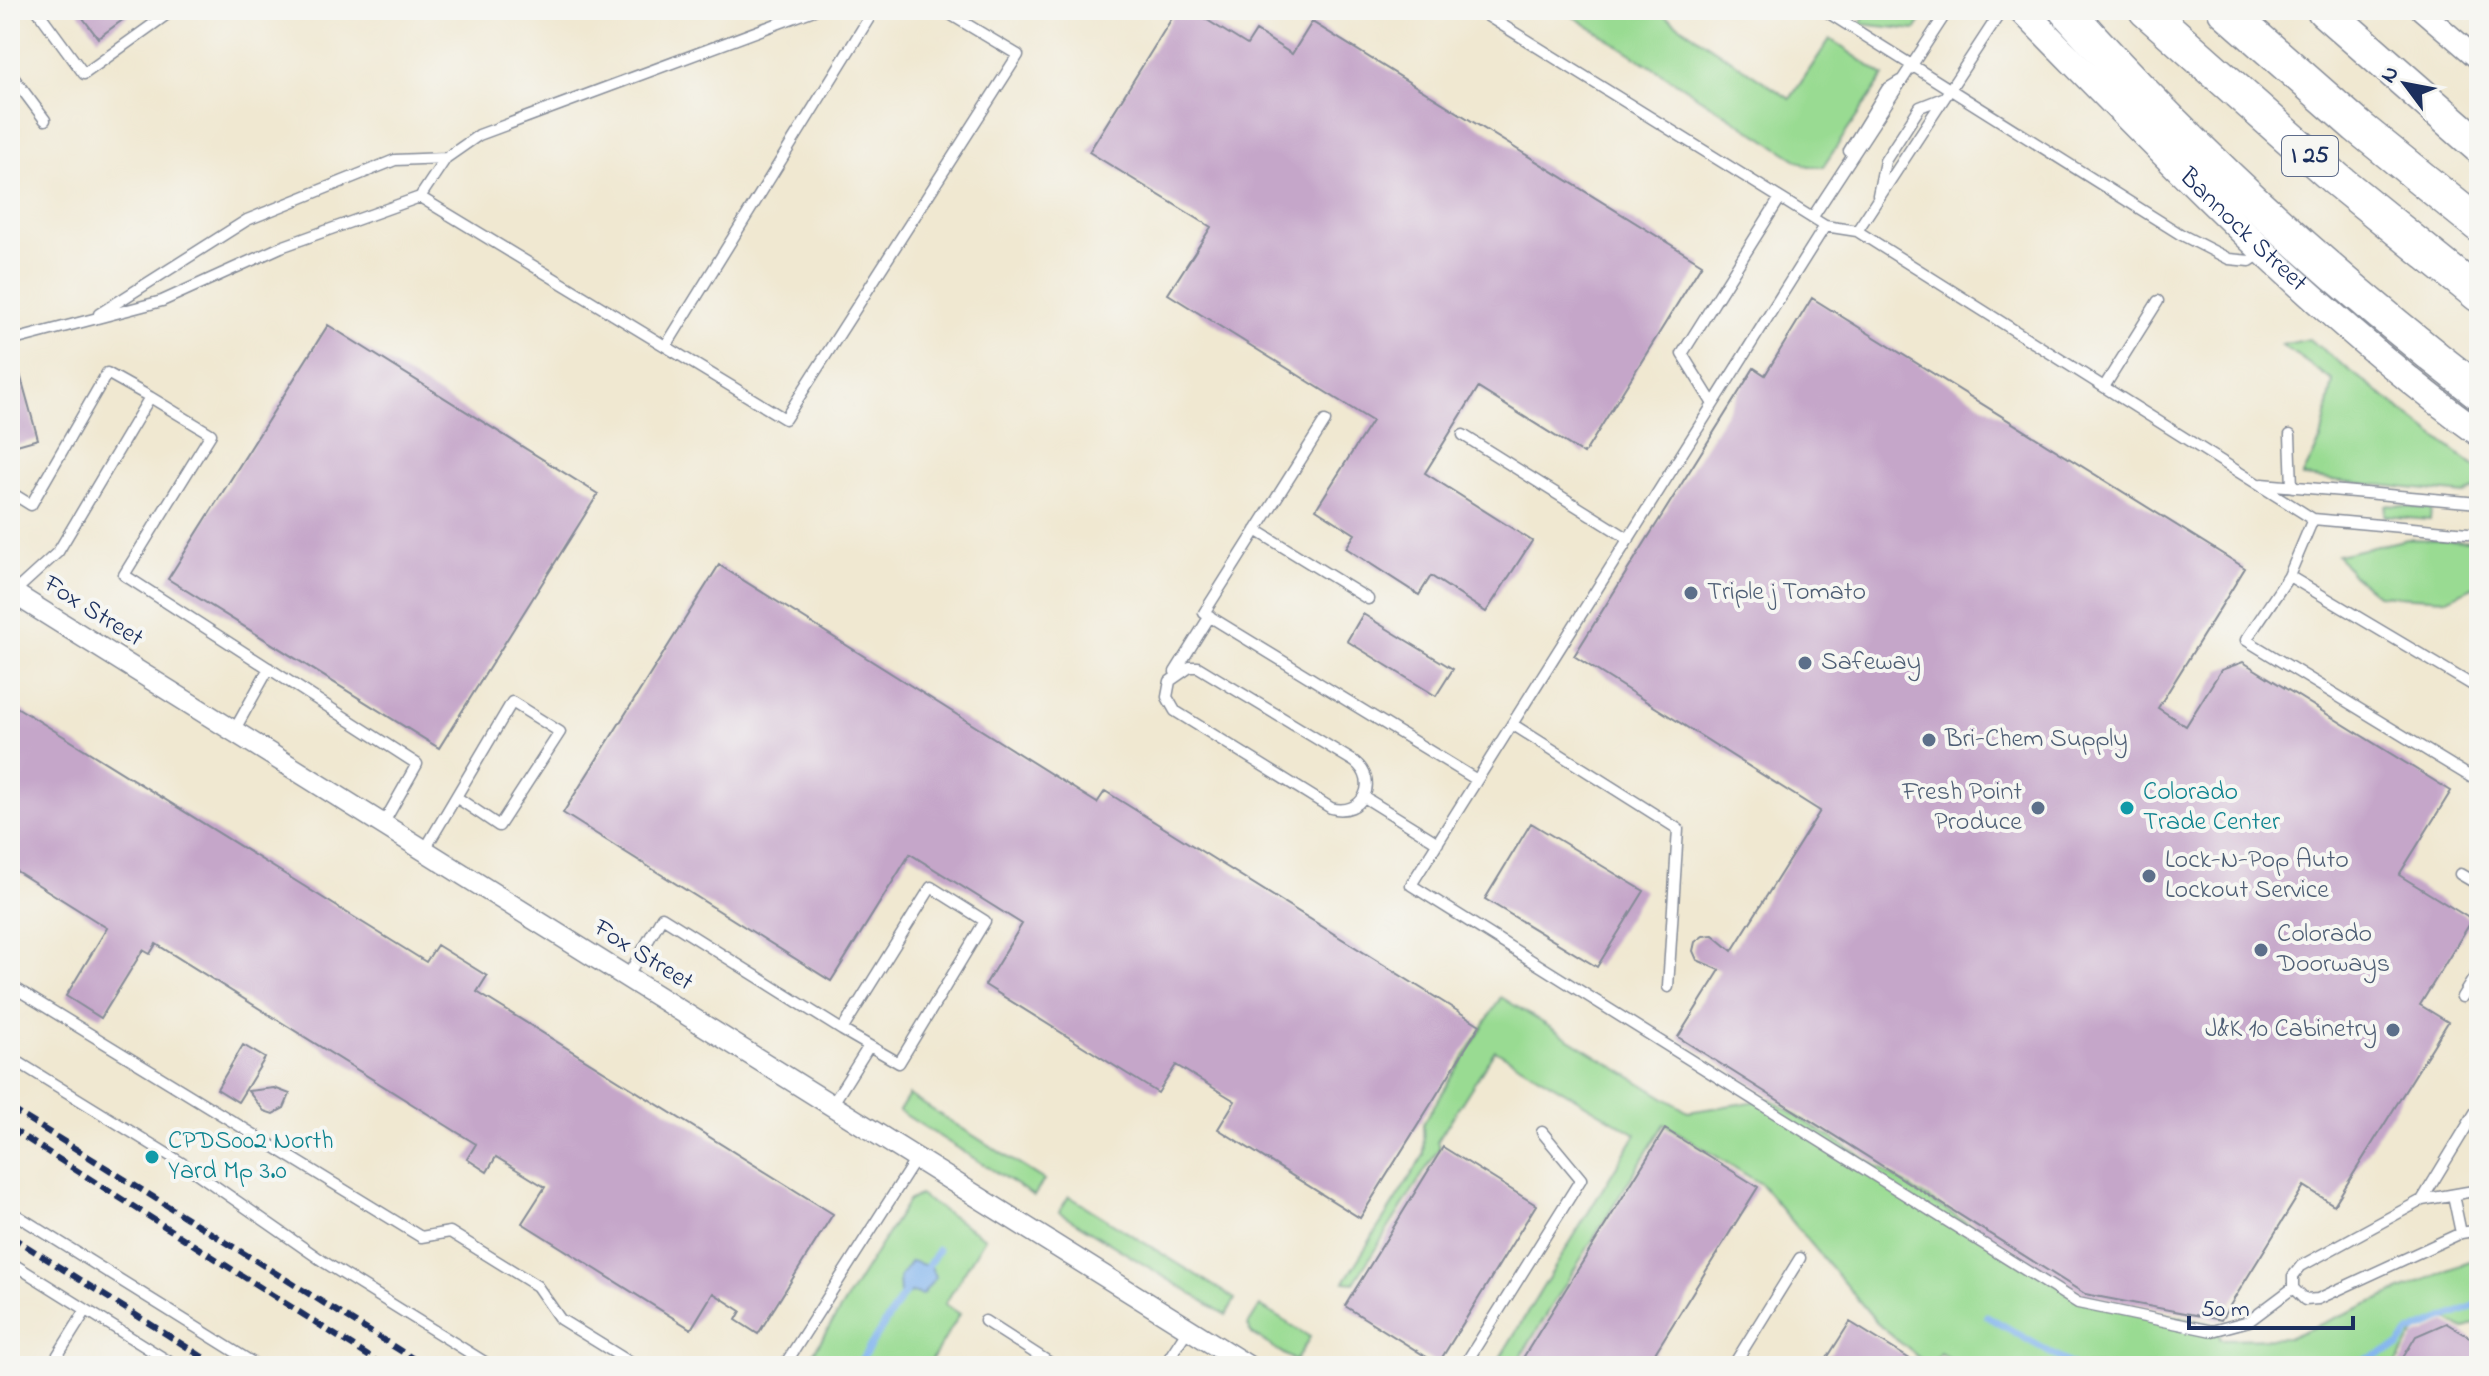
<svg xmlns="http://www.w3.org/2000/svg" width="2489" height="1376" viewBox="0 0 2489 1376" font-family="'Indie Flower',sans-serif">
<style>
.green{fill:#99db92;stroke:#5a8578;stroke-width:2}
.water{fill:#81b4ee;stroke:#4e72a6;stroke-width:2}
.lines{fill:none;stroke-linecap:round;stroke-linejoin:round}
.stream{stroke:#81b4ee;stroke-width:7}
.building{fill:#c5a6c9}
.lane-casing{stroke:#868c98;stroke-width:13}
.street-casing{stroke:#868c98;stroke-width:23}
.secondary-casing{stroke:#868c98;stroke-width:29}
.highway-casing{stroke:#868c98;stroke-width:37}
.lane{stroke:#fff;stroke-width:10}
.street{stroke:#fff;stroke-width:20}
.secondary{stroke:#fff;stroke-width:26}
.highway{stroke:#fff;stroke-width:34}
.rail{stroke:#1b2f5e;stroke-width:6;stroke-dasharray:12 6;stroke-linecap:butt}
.service-dot{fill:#5c6f8a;stroke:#f6f6f2;stroke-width:3}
.culture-dot{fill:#0f9aa8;stroke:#f6f6f2;stroke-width:3}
.labels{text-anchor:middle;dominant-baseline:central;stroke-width:8;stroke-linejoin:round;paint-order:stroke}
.shield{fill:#f6f6f2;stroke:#5d6b8a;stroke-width:2}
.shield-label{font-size:24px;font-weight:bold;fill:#1b2f5e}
.street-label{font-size:26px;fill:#1b2f5e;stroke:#f6f6f2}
.service-label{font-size:26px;fill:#4e5e75;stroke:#f6f6f2;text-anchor:start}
.culture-label{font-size:26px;fill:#0d838f;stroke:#f6f6f2;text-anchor:start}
</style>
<rect width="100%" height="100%" fill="#f6f6f2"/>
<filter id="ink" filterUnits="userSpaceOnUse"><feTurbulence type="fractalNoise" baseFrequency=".0125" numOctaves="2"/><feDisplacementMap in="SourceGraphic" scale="16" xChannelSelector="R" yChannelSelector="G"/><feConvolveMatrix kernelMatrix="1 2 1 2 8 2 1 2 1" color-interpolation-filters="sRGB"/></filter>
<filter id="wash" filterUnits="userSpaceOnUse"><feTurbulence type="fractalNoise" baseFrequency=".006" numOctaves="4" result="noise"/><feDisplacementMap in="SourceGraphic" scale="32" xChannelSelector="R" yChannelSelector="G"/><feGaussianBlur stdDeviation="1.8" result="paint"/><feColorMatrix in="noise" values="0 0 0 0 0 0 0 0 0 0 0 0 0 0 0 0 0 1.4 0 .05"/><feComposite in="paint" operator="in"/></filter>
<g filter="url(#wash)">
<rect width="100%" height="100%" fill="#f0e8d1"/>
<path class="green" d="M 1563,10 L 1656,10 L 1790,99 L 1830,39 L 1884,76 L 1823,167 L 1808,167 Z
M 1867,10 L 1928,10 L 1915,30 L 1860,24 Z
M 2309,339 L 2479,470 L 2479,488 L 2465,494 L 2302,477 L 2321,440 L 2333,381 L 2282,345 Z
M 2386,505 L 2431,509 L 2430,520 L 2385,516 Z
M 2408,539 L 2479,541 L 2479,584 L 2447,599 L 2377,595 L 2353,575 L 2337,555 Z
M 1501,997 L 1688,1112 L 1770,1099 L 2086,1298 L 2219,1325 L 2220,1339 L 2288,1338 L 2479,1257 L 2479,1321 L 2464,1330 L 2446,1319 L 2416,1332 L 2394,1366 L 1961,1366 L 1940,1353 L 1929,1366 L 1880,1326 L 1761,1184 L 1664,1124 L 1515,1366 L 1495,1366 L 1636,1134 L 1495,1050 L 1437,1142 L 1440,1147 L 1354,1283 L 1344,1282 L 1424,1155 L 1423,1124 Z
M 909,1095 L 1044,1180 L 1034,1196 L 899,1111 Z
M 919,1195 L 985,1238 L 945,1304 L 960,1314 L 928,1366 L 805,1366 L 908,1201 Z
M 1069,1196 L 1235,1299 L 1226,1315 L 1059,1212 Z
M 1260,1306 L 1310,1337 L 1295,1361 L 1252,1334 L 1248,1325 Z"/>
<path class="water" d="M 911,1261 L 931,1267 L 936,1277 L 922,1295 L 913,1292 L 904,1296 L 900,1294 L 899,1278 Z"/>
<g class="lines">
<path class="stream" d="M 923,1274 L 938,1250
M 1987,1316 L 2073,1366
M 857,1366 L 908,1288
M 2350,1366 L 2399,1346 L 2409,1333 L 2479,1304"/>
</g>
<g id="blocks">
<path class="building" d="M 77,10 L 136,10 L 98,38 Z
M 1177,10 L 1191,10 L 1247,45 L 1256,31 L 1292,54 L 1312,22 L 1702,264 L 1584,454 L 1478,388 L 1425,473 L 1532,541 L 1486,612 L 1431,576 L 1419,595 L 1346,548 L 1355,534 L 1316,509 L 1372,421 L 1168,294 L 1211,227 L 1089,152 Z
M 1812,298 L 2245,568 L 2158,708 L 2186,726 L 2221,670 L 2243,662 L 2451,791 L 2399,875 L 2472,920 L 2420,1005 L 2448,1022 L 2334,1205 L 2304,1186 L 2221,1320 L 2085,1294 L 1678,1037 L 1720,970 L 1697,960 L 1693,951 L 1695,942 L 1703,936 L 1713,935 L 1732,951 L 1820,811 L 1574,656 L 1754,368 L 1765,375 Z
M 328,325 L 598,494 L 439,748 L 168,579 Z
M 15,356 L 38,439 L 10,447 L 10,357 Z
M 719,565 L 1097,803 L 1105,791 L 1480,1025 L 1360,1218 L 1218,1129 L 1235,1101 L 1176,1065 L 1158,1093 L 985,985 L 1022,924 L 910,854 L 831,981 L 563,813 Z
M 1363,614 L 1453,669 L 1436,696 L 1347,641 Z
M 10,703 L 426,962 L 437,945 L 487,976 L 477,992 L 833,1214 L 758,1334 L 736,1320 L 741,1311 L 713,1293 L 691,1329 L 522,1223 L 545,1187 L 496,1157 L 487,1172 L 467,1159 L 476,1144 L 156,944 L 150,954 L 143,950 L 101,1018 L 66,996 L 107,928 L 10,867 Z
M 1531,823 L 1644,891 L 1597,967 L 1485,899 Z
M 243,1045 L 265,1058 L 238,1102 L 217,1089 Z
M 274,1088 L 290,1094 L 284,1108 L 273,1114 L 264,1111 L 248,1091 Z
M 1665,1129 L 1758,1187 L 1647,1366 L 1518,1366 Z
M 1443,1147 L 1536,1205 L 1438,1364 L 1345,1306 Z
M 1850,1322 L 1921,1366 L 1822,1366 Z
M 2446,1323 L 2479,1343 L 2479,1366 L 2398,1366 L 2416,1336 Z"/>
</g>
</g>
<g filter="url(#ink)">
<use href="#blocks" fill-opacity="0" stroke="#868c98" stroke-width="2"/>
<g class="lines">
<g class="lane-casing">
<path id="lane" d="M 37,10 L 84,74 L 173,10
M 1478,10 L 1825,226 L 1857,231 L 2313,519 L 2479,534
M 1824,10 L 2180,234 L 2229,259 L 2250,261 L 2263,252
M 10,73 L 45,120
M 1849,151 L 1887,89 L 1900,81
M 1878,195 L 1885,161 L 1920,107 L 1943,98
M 420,197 L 785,419 L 1018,55 L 943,10
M 1812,218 L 1948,10
M 1825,226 L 1411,885 L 2078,1303 L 2212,1331 L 2249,1321 L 2293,1288
M 1857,231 L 2002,10
M 99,314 L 247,220 L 395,160 L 446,158
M 10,341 L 162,301 L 281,247 L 420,197 L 446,158 L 479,135 L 814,10
M 666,346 L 874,10
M 2104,387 L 2158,301
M 1713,404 L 1682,354 L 1780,198
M 1325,421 L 1204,613 L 1477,780
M 1463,435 L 1629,539
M 2290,435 L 2292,487
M 2262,484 L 2479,503
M 10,492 L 31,505 L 107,373 L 150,397
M 2313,519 L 2289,576 L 2246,640 L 2479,782
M 1256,530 L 1368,599
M 2289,576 L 2479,689
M 13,593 L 58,552 L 150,397 L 211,434 L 124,575 L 417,764 L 383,824
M 1190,667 L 1198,667 L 1355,762 C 1380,782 1362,817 1331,808 L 1175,711 L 1167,697 L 1170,681 Z
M 1175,672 L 1210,616
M 1512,724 L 1678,829 L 1668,987
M 234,731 L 269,668
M 1364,797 L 1438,843
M 424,851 L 512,702 L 560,732 L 499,826 L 456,797
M 2460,874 L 2479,885
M 627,977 L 662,917 L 842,1030 L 931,887 L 985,921 L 899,1063 L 842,1030
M 10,985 L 421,1237 L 450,1232 L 537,1286 L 560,1319 L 636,1366
M 2462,997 L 2479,970
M 10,1057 L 185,1165 L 324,1262 L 491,1366
M 832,1105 L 869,1046
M 2479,1190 L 2422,1200 L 2301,1266 L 2293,1276 L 2293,1288 L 2305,1300 L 2318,1299 L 2461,1233 L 2479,1230
M 2453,1195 L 2461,1233
M 2422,1200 L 2479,1106
M 10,1211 L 258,1366
M 10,1262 L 176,1366
M 985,1321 L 1055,1366
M 51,1366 L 86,1310
M 784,1366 L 916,1159
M 1164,1366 L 1188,1329
M 1464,1366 L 1581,1179 L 1542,1132
M 1733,1366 L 1800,1258"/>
</g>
<g class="street-casing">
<path id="street" d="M 2421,10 L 2479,60
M 10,591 L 1248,1366"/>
</g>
<g class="secondary-casing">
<g id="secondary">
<path id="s1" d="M 2022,10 C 2168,158 2310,310 2479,433"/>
</g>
</g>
<g class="highway-casing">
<path id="highway" d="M 2066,10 C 2191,150 2331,278 2479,392
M 2146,10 L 2336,179 L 2479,295
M 2225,10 L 2357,126 L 2479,225
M 2324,10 L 2479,146"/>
</g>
<use href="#lane" class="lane"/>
<use href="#street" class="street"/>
<use href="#secondary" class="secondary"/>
<use href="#highway" class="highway"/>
<path class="rail" d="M 10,1108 L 425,1366
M 10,1128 L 384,1366
M 10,1236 L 217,1366"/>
</g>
</g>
<g class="service-dot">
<circle cx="1691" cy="593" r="8"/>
<circle cx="1805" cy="663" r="8"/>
<circle cx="1929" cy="740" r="8"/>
<circle cx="2038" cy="808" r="8"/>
<circle cx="2149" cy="876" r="8"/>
<circle cx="2261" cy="950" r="8"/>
<circle cx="2393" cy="1030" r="8"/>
</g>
<g class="culture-dot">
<circle cx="2127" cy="808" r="8"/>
<circle cx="152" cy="1157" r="8"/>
</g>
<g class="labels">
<rect class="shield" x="2282" y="136" width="56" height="40" rx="6"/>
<g class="shield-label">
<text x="2310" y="156">I 25</text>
</g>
<g class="street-label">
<text stroke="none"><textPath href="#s1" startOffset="312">Bannock Street</textPath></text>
<text transform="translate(93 612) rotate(32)">Fox Street</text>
<text transform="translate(643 956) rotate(32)">Fox Street</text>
</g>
<g class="service-label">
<text x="1707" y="593">Triple j Tomato</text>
<text x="1821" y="663">Safeway</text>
<text x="1945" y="740">Bri-Chem Supply</text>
<text x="2022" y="793" text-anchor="end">Fresh Point<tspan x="2022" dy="30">Produce</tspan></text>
<text x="2165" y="861">Lock-N-Pop Auto<tspan x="2165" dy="30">Lockout Service</tspan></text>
<text x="2277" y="935">Colorado<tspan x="2277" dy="30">Doorways</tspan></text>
<text x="2377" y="1030" text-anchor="end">J&amp;K 10 Cabinetry</text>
</g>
<g class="culture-label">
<text x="2143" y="793">Colorado<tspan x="2143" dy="30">Trade Center</tspan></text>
<text x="168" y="1142">CPDS002 North<tspan x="168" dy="30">Yard Mp 3.0</tspan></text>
</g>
</g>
<rect width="2489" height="1376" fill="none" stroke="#f6f6f2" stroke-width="40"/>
<g transform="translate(2405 84) rotate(302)" stroke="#f6f6f2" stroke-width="6" paint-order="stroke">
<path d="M0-6L14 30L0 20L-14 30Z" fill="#1b2f5e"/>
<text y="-12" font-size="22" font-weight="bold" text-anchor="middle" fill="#1b2f5e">N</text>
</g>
<path d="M2189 1316v12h164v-12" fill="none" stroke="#1b2f5e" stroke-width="4"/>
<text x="2201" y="1316" font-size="24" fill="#1b2f5e" stroke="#f6f6f2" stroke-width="6" paint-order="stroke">50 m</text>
</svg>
